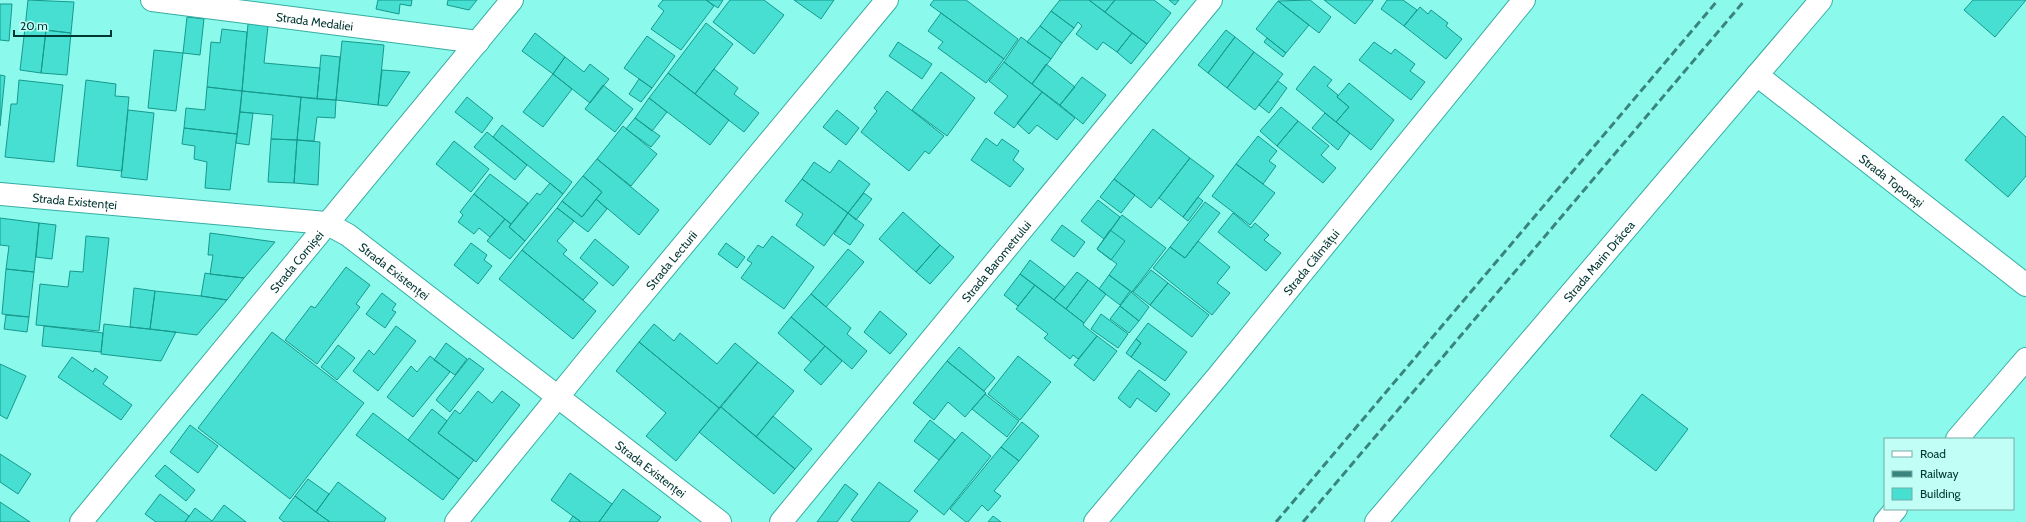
<svg xmlns="http://www.w3.org/2000/svg" width="2026" height="522" viewBox="0 0 2026 522" font-family="Cabin,sans-serif">
<style>
.building{fill:#47dfd1;stroke:#16998d}
.lines{fill:none;stroke-linecap:round;stroke-linejoin:round}
.minor-casing{stroke:#37ada2;stroke-width:24}
.minor{stroke:#fff;stroke-width:22}
.rail{stroke:#39857d;stroke-width:3;stroke-dasharray:8 4;stroke-linecap:butt}
.labels{text-anchor:middle;dominant-baseline:central;stroke-width:3;stroke-linejoin:round;paint-order:stroke}
.street-label{font-size:12px;fill:#023732;stroke:#c1fef6}
</style>
<rect width="100%" height="100%" fill="#8bfaed"/>
<path class="building" d="M 28,0 L 74,2 L 71,33 L 25,28 Z
M 378,0 L 412,0 L 411,6 L 400,4 L 399,14 L 376,9 Z
M 448,0 L 477,0 L 469,10 L 447,5 Z
M 663,0 L 706,0 L 714,6 L 681,50 L 651,29 L 664,11 L 658,6 Z
M 706,0 L 723,0 L 718,8 Z
M 730,0 L 764,0 L 784,15 L 754,54 L 713,22 Z
M 794,0 L 834,0 L 821,19 Z
M 934,0 L 966,0 L 1018,39 L 1004,59 L 930,5 Z
M 1060,0 L 1089,0 L 1132,33 L 1117,52 L 1103,42 L 1097,50 L 1076,34 L 1082,26 L 1078,22 L 1074,28 L 1051,11 Z
M 1089,0 L 1115,0 L 1105,12 Z
M 1115,0 L 1154,0 L 1171,13 L 1147,44 L 1105,12 Z
M 1169,0 L 1179,0 L 1175,5 Z
M 1310,0 L 1331,17 L 1319,33 L 1278,1 Z
M 1324,0 L 1373,0 L 1373,1 L 1355,24 Z
M 1387,0 L 1403,0 L 1417,10 L 1404,26 L 1381,9 Z
M 1973,0 L 2026,0 L 1995,37 L 1964,10 Z
M 1278,1 L 1309,25 L 1286,53 L 1256,29 Z
M 0,4 L 12,4 L 9,41 L 0,40 Z
M 1420,7 L 1428,14 L 1431,10 L 1448,23 L 1446,26 L 1462,39 L 1446,59 L 1404,26 Z
M 1051,11 L 1074,28 L 1062,43 L 1040,26 Z
M 941,13 L 1004,59 L 986,83 L 938,48 L 943,42 L 928,31 Z
M 187,17 L 204,19 L 200,55 L 183,53 Z
M 706,23 L 733,44 L 695,94 L 668,73 Z
M 248,24 L 268,26 L 264,63 L 320,68 L 317,99 L 242,91 Z
M 1040,26 L 1062,43 L 1051,59 L 1027,42 Z
M 25,28 L 46,30 L 41,73 L 20,70 Z
M 222,29 L 247,32 L 242,91 L 207,87 L 211,42 L 220,43 Z
M 46,30 L 71,33 L 67,75 L 41,73 Z
M 1226,30 L 1235,37 L 1208,73 L 1198,65 Z
M 535,33 L 565,57 L 553,74 L 522,51 Z
M 1132,33 L 1147,44 L 1131,64 L 1117,52 Z
M 647,36 L 675,56 L 652,88 L 624,68 Z
M 1021,37 L 1051,59 L 1032,84 L 1004,62 Z
M 1235,37 L 1254,52 L 1227,88 L 1208,73 Z
M 1267,38 L 1286,53 L 1283,57 L 1264,42 Z
M 342,41 L 384,45 L 378,105 L 336,100 Z
M 898,42 L 932,64 L 922,79 L 889,56 Z
M 1374,42 L 1391,54 L 1395,49 L 1415,64 L 1410,71 L 1425,82 L 1411,100 L 1359,60 Z
M 154,50 L 183,53 L 176,111 L 148,108 Z
M 1254,52 L 1283,74 L 1255,110 L 1227,88 Z
M 321,55 L 340,57 L 336,100 L 317,99 Z
M 565,57 L 584,72 L 590,64 L 609,79 L 590,103 L 553,74 Z
M 1004,62 L 1042,92 L 1014,128 L 994,113 L 1008,96 L 989,81 Z
M 1046,64 L 1075,87 L 1060,105 L 1032,84 Z
M 1314,66 L 1332,80 L 1327,86 L 1338,95 L 1337,97 L 1349,107 L 1336,122 L 1296,89 Z
M 714,69 L 738,88 L 734,94 L 759,113 L 744,132 L 695,94 Z
M 382,70 L 410,72 L 387,106 L 378,105 Z
M 941,72 L 975,98 L 947,136 L 912,110 Z
M 668,73 L 729,120 L 710,145 L 649,98 Z
M 553,74 L 572,89 L 543,127 L 523,112 Z
M 0,75 L 5,76 L 0,126 Z
M 1082,77 L 1106,95 L 1083,124 L 1060,105 Z
M 639,79 L 652,88 L 641,102 L 629,94 Z
M 19,80 L 63,85 L 54,162 L 5,157 L 11,104 L 17,104 Z
M 86,80 L 116,84 L 115,96 L 129,97 L 122,171 L 77,166 Z
M 1278,81 L 1287,88 L 1269,113 L 1259,105 Z
M 1349,83 L 1394,120 L 1371,150 L 1336,122 L 1349,107 L 1337,97 Z
M 603,85 L 633,109 L 615,132 L 585,109 Z
M 207,87 L 242,91 L 237,134 L 184,128 L 186,108 L 205,110 Z
M 242,91 L 301,97 L 297,140 L 271,139 L 273,115 L 240,112 Z
M 887,91 L 944,136 L 929,154 L 925,151 L 909,171 L 861,132 L 877,111 L 874,108 Z
M 1042,92 L 1075,118 L 1057,140 L 1037,125 L 1029,134 L 1017,123 Z
M 301,97 L 336,100 L 335,118 L 317,117 L 314,141 L 297,140 Z
M 467,97 L 493,118 L 482,133 L 455,112 Z
M 649,98 L 667,112 L 652,131 L 635,118 Z
M 1281,107 L 1298,121 L 1277,146 L 1260,131 Z
M 128,110 L 154,113 L 147,180 L 121,177 Z
M 837,110 L 859,128 L 846,145 L 823,127 Z
M 240,112 L 253,113 L 249,145 L 236,143 Z
M 1325,113 L 1350,133 L 1338,150 L 1312,128 Z
M 2003,116 L 2026,137 L 2026,176 L 2008,197 L 1965,160 Z
M 635,118 L 660,136 L 651,147 L 626,129 Z
M 1298,121 L 1329,146 L 1321,155 L 1336,168 L 1323,183 L 1277,146 Z
M 502,125 L 572,182 L 563,194 L 493,137 Z
M 623,126 L 657,154 L 631,186 L 597,159 Z
M 184,128 L 237,134 L 230,190 L 205,188 L 207,162 L 194,159 L 195,146 L 182,144 Z
M 1153,129 L 1190,158 L 1151,208 L 1114,179 Z
M 487,132 L 527,165 L 515,180 L 474,147 Z
M 1258,136 L 1277,151 L 1269,161 L 1276,166 L 1263,184 L 1236,164 Z
M 986,138 L 997,146 L 1002,139 L 1019,151 L 1013,160 L 1024,169 L 1010,187 L 971,160 Z
M 271,139 L 297,140 L 294,183 L 268,182 Z
M 297,140 L 320,142 L 318,185 L 294,183 Z
M 454,141 L 489,169 L 471,192 L 436,164 Z
M 1190,158 L 1214,176 L 1183,217 L 1159,198 Z
M 597,159 L 659,210 L 639,235 L 596,199 L 602,192 L 583,176 Z
M 839,160 L 870,184 L 848,213 L 802,179 L 814,162 L 830,173 Z
M 1236,164 L 1275,193 L 1250,225 L 1212,196 Z
M 490,174 L 528,203 L 511,224 L 474,194 Z
M 583,176 L 602,192 L 582,217 L 562,201 Z
M 802,179 L 848,213 L 824,246 L 796,225 L 803,214 L 785,201 Z
M 1114,179 L 1135,195 L 1121,213 L 1100,197 Z
M 550,183 L 563,194 L 525,241 L 509,227 L 537,193 L 540,195 Z
M 864,193 L 872,199 L 856,220 L 848,213 Z
M 474,194 L 505,219 L 490,237 L 479,228 L 474,234 L 458,222 L 463,215 L 460,212 Z
M 1198,197 L 1203,201 L 1188,221 L 1183,217 Z
M 596,199 L 607,209 L 588,232 L 557,208 L 562,201 L 582,217 Z
M 1098,200 L 1120,217 L 1104,239 L 1081,221 Z
M 1205,202 L 1220,213 L 1185,258 L 1170,247 Z
M 557,208 L 574,221 L 557,241 L 567,250 L 563,254 L 598,283 L 583,300 L 522,250 Z
M 903,212 L 940,245 L 916,272 L 879,239 Z
M 848,213 L 864,225 L 850,245 L 834,234 Z
M 1233,213 L 1251,228 L 1255,223 L 1269,235 L 1264,240 L 1281,253 L 1266,271 L 1218,232 Z
M 1122,215 L 1166,248 L 1132,292 L 1109,275 L 1117,264 L 1097,249 Z
M 0,218 L 39,223 L 34,272 L 6,269 L 9,246 L 0,245 Z
M 505,219 L 511,224 L 509,227 L 525,241 L 510,259 L 487,241 Z
M 39,223 L 56,225 L 52,259 L 36,257 Z
M 1062,225 L 1085,242 L 1074,257 L 1051,240 Z
M 1110,230 L 1125,241 L 1111,260 L 1097,249 Z
M 210,233 L 275,242 L 244,278 L 210,274 L 213,255 L 208,255 Z
M 86,236 L 109,238 L 99,331 L 36,325 L 40,284 L 68,287 L 70,271 L 83,272 Z
M 772,236 L 814,267 L 784,309 L 741,278 L 752,263 L 747,260 L 758,245 L 763,248 Z
M 595,239 L 629,267 L 613,286 L 580,258 Z
M 1198,241 L 1230,267 L 1217,283 L 1230,293 L 1212,315 L 1153,268 L 1170,247 L 1185,258 Z
M 471,243 L 487,255 L 484,260 L 492,266 L 478,284 L 454,265 Z
M 726,243 L 745,257 L 737,268 L 718,254 Z
M 940,245 L 954,257 L 930,284 L 916,272 Z
M 848,249 L 864,262 L 826,307 L 811,294 Z
M 522,250 L 596,311 L 573,339 L 499,279 Z
M 1030,260 L 1065,287 L 1054,300 L 1020,274 Z
M 346,267 L 370,285 L 356,304 L 360,307 L 317,364 L 285,340 L 311,306 L 315,308 Z
M 6,269 L 34,272 L 29,317 L 2,314 Z
M 1151,270 L 1168,283 L 1150,305 L 1133,292 Z
M 1077,272 L 1088,280 L 1066,309 L 1054,300 Z
M 205,273 L 210,274 L 244,278 L 227,300 L 201,296 Z
M 1020,274 L 1035,285 L 1018,306 L 1004,295 Z
M 1109,275 L 1130,291 L 1120,305 L 1099,289 Z
M 1088,280 L 1106,294 L 1084,323 L 1066,309 Z
M 1168,283 L 1209,315 L 1192,337 L 1150,305 Z
M 1035,285 L 1084,323 L 1083,325 L 1097,336 L 1078,359 L 1073,355 L 1070,359 L 1044,338 L 1048,334 L 1016,309 Z
M 134,288 L 155,291 L 150,329 L 130,327 Z
M 155,291 L 201,296 L 227,300 L 197,335 L 150,329 Z
M 1131,292 L 1149,307 L 1139,321 L 1120,306 Z
M 382,293 L 396,304 L 392,310 L 396,312 L 385,328 L 366,314 Z
M 811,294 L 851,328 L 847,334 L 867,351 L 852,369 L 791,317 Z
M 1120,306 L 1139,321 L 1129,333 L 1110,319 Z
M 880,311 L 907,334 L 890,354 L 864,332 Z
M 1101,314 L 1128,334 L 1118,348 L 1091,329 Z
M 6,315 L 29,317 L 27,332 L 4,329 Z
M 791,317 L 825,346 L 811,362 L 778,333 Z
M 1148,323 L 1187,352 L 1165,381 L 1131,357 L 1141,343 L 1136,339 Z
M 104,324 L 130,327 L 176,332 L 161,361 L 101,354 Z
M 654,324 L 674,341 L 680,333 L 717,364 L 735,343 L 758,362 L 719,408 L 639,342 Z
M 44,326 L 103,333 L 101,352 L 42,346 Z
M 396,326 L 416,341 L 378,391 L 353,371 L 369,350 L 374,355 Z
M 272,332 L 364,403 L 290,499 L 198,428 Z
M 1097,336 L 1117,351 L 1094,381 L 1074,365 Z
M 1136,339 L 1141,343 L 1131,357 L 1126,353 Z
M 639,342 L 719,408 L 676,461 L 646,436 L 666,413 L 616,371 Z
M 446,343 L 467,359 L 455,375 L 434,360 Z
M 338,345 L 355,358 L 337,380 L 321,367 Z
M 825,346 L 842,361 L 821,385 L 804,370 Z
M 959,347 L 995,378 L 984,391 L 947,361 Z
M 430,356 L 450,372 L 413,417 L 387,397 L 411,366 L 417,372 Z
M 1018,356 L 1051,382 L 1020,420 L 988,394 Z
M 72,357 L 93,372 L 95,368 L 108,377 L 103,384 L 132,405 L 121,420 L 58,377 Z
M 469,358 L 484,369 L 450,412 L 436,400 Z
M 947,361 L 986,393 L 965,417 L 948,402 L 934,420 L 913,403 Z
M 758,362 L 794,391 L 756,437 L 721,407 Z
M 0,364 L 26,376 L 7,419 L 0,415 Z
M 1139,370 L 1170,394 L 1156,412 L 1137,398 L 1130,408 L 1118,398 Z
M 478,391 L 492,403 L 502,391 L 520,405 L 476,462 L 438,433 L 455,410 L 460,414 Z
M 985,394 L 1019,421 L 1007,437 L 972,409 Z
M 1642,394 L 1688,429 L 1656,471 L 1610,436 Z
M 721,407 L 795,469 L 774,494 L 699,432 Z
M 432,409 L 447,421 L 438,433 L 474,460 L 459,479 L 408,440 Z
M 373,413 L 459,479 L 443,500 L 356,435 Z
M 773,416 L 812,449 L 795,469 L 756,437 Z
M 930,420 L 955,440 L 939,460 L 914,441 Z
M 1022,422 L 1039,436 L 1019,461 L 1001,447 Z
M 190,425 L 218,446 L 198,473 L 170,452 Z
M 962,432 L 991,456 L 944,515 L 914,491 Z
M 1001,447 L 1019,461 L 994,491 L 1001,496 L 988,511 L 982,505 L 968,522 L 966,522 L 950,509 Z
M 0,454 L 31,474 L 18,494 L 0,482 Z
M 165,465 L 195,490 L 186,501 L 155,476 Z
M 570,473 L 612,504 L 599,522 L 581,522 L 551,500 Z
M 308,479 L 329,494 L 316,512 L 295,496 Z
M 338,482 L 386,518 L 384,522 L 330,522 L 316,512 Z
M 879,482 L 918,511 L 909,522 L 854,522 L 851,520 Z
M 845,484 L 858,494 L 837,522 L 817,522 Z
M 623,489 L 661,517 L 657,522 L 599,522 Z
M 160,494 L 189,516 L 185,522 L 156,522 L 145,514 Z
M 295,496 L 316,512 L 330,522 L 284,522 L 279,518 Z
M 0,502 L 30,522 L 0,522 Z
M 224,505 L 246,522 L 185,522 L 195,508 L 212,521 Z
M 573,516 L 581,522 L 569,522 Z
M 993,516 L 1001,522 L 988,522 Z"/>
<g class="lines">
<g class="minor-casing">
<g id="minor">
<path id="s1" d="M 152,0 L 478,42"/>
<path id="s2" d="M 1757,75 L 2026,285"/>
<path id="s3" d="M 0,194 L 326,223 L 348,235 L 720,522"/>
<path d="M 1957,439 L 2026,359"/>
<path id="s4" d="M 81,522 L 512,0"/>
<path id="s5" d="M 456,522 L 587,361 L 887,0"/>
<path id="s6" d="M 781,522 L 1211,0"/>
<path id="s7" d="M 1095,522 L 1218,376 L 1524,0"/>
<path id="s8" d="M 1376,522 L 1821,0"/>
<path d="M 1885,522 L 1896,509"/>
</g>
</g>
<use href="#minor" class="minor"/>
<path class="rail" d="M 1276,522 L 1718,0
M 1303,522 L 1745,0"/>
</g>
<g class="labels">
<g class="street-label">
<text stroke="none"><textPath href="#s1" startOffset="164">Strada Medaliei</textPath></text>
<text stroke="none"><textPath href="#s2" startOffset="171">Strada Toporași</textPath></text>
<text stroke="none"><textPath href="#s3" startOffset="75">Strada Existenței</textPath></text>
<text stroke="none"><textPath href="#s4" startOffset="338">Strada Cornișei</textPath></text>
<text stroke="none"><textPath href="#s5" startOffset="339">Strada Lecturii</textPath></text>
<text stroke="none"><textPath href="#s6" startOffset="338">Strada Barometrului</textPath></text>
<text stroke="none"><textPath href="#s8" startOffset="343">Strada Marin Drăcea</textPath></text>
<text stroke="none"><textPath href="#s7" startOffset="338">Strada Călmățui</textPath></text>
<text stroke="none"><textPath href="#s3" startOffset="411">Strada Existenței</textPath></text>
<text stroke="none"><textPath href="#s3" startOffset="735">Strada Existenței</textPath></text>
</g>
</g>
<rect x="1884" y="438" width="130" height="72" fill="#c1fef6" stroke="#75aea8"/>
<rect x="1892" y="451" width="20" height="6" fill="#ffffff" stroke="#75aea8"/>
<text x="1920" y="458" font-size="12" fill="#023732">Road</text>
<rect x="1892" y="471" width="20" height="6" fill="#39857d" stroke="#75aea8"/>
<text x="1920" y="478" font-size="12" fill="#023732">Railway</text>
<rect x="1892" y="488" width="20" height="12" fill="#47dfd1" stroke="#75aea8"/>
<text x="1920" y="498" font-size="12" fill="#023732">Building</text>
<path d="M14 30v6h97v-6" fill="none" stroke="#023732" stroke-width="2"/>
<text x="20" y="30" font-size="12" fill="#023732" stroke="#c1fef6" stroke-width="3" paint-order="stroke">20 m</text>
</svg>
